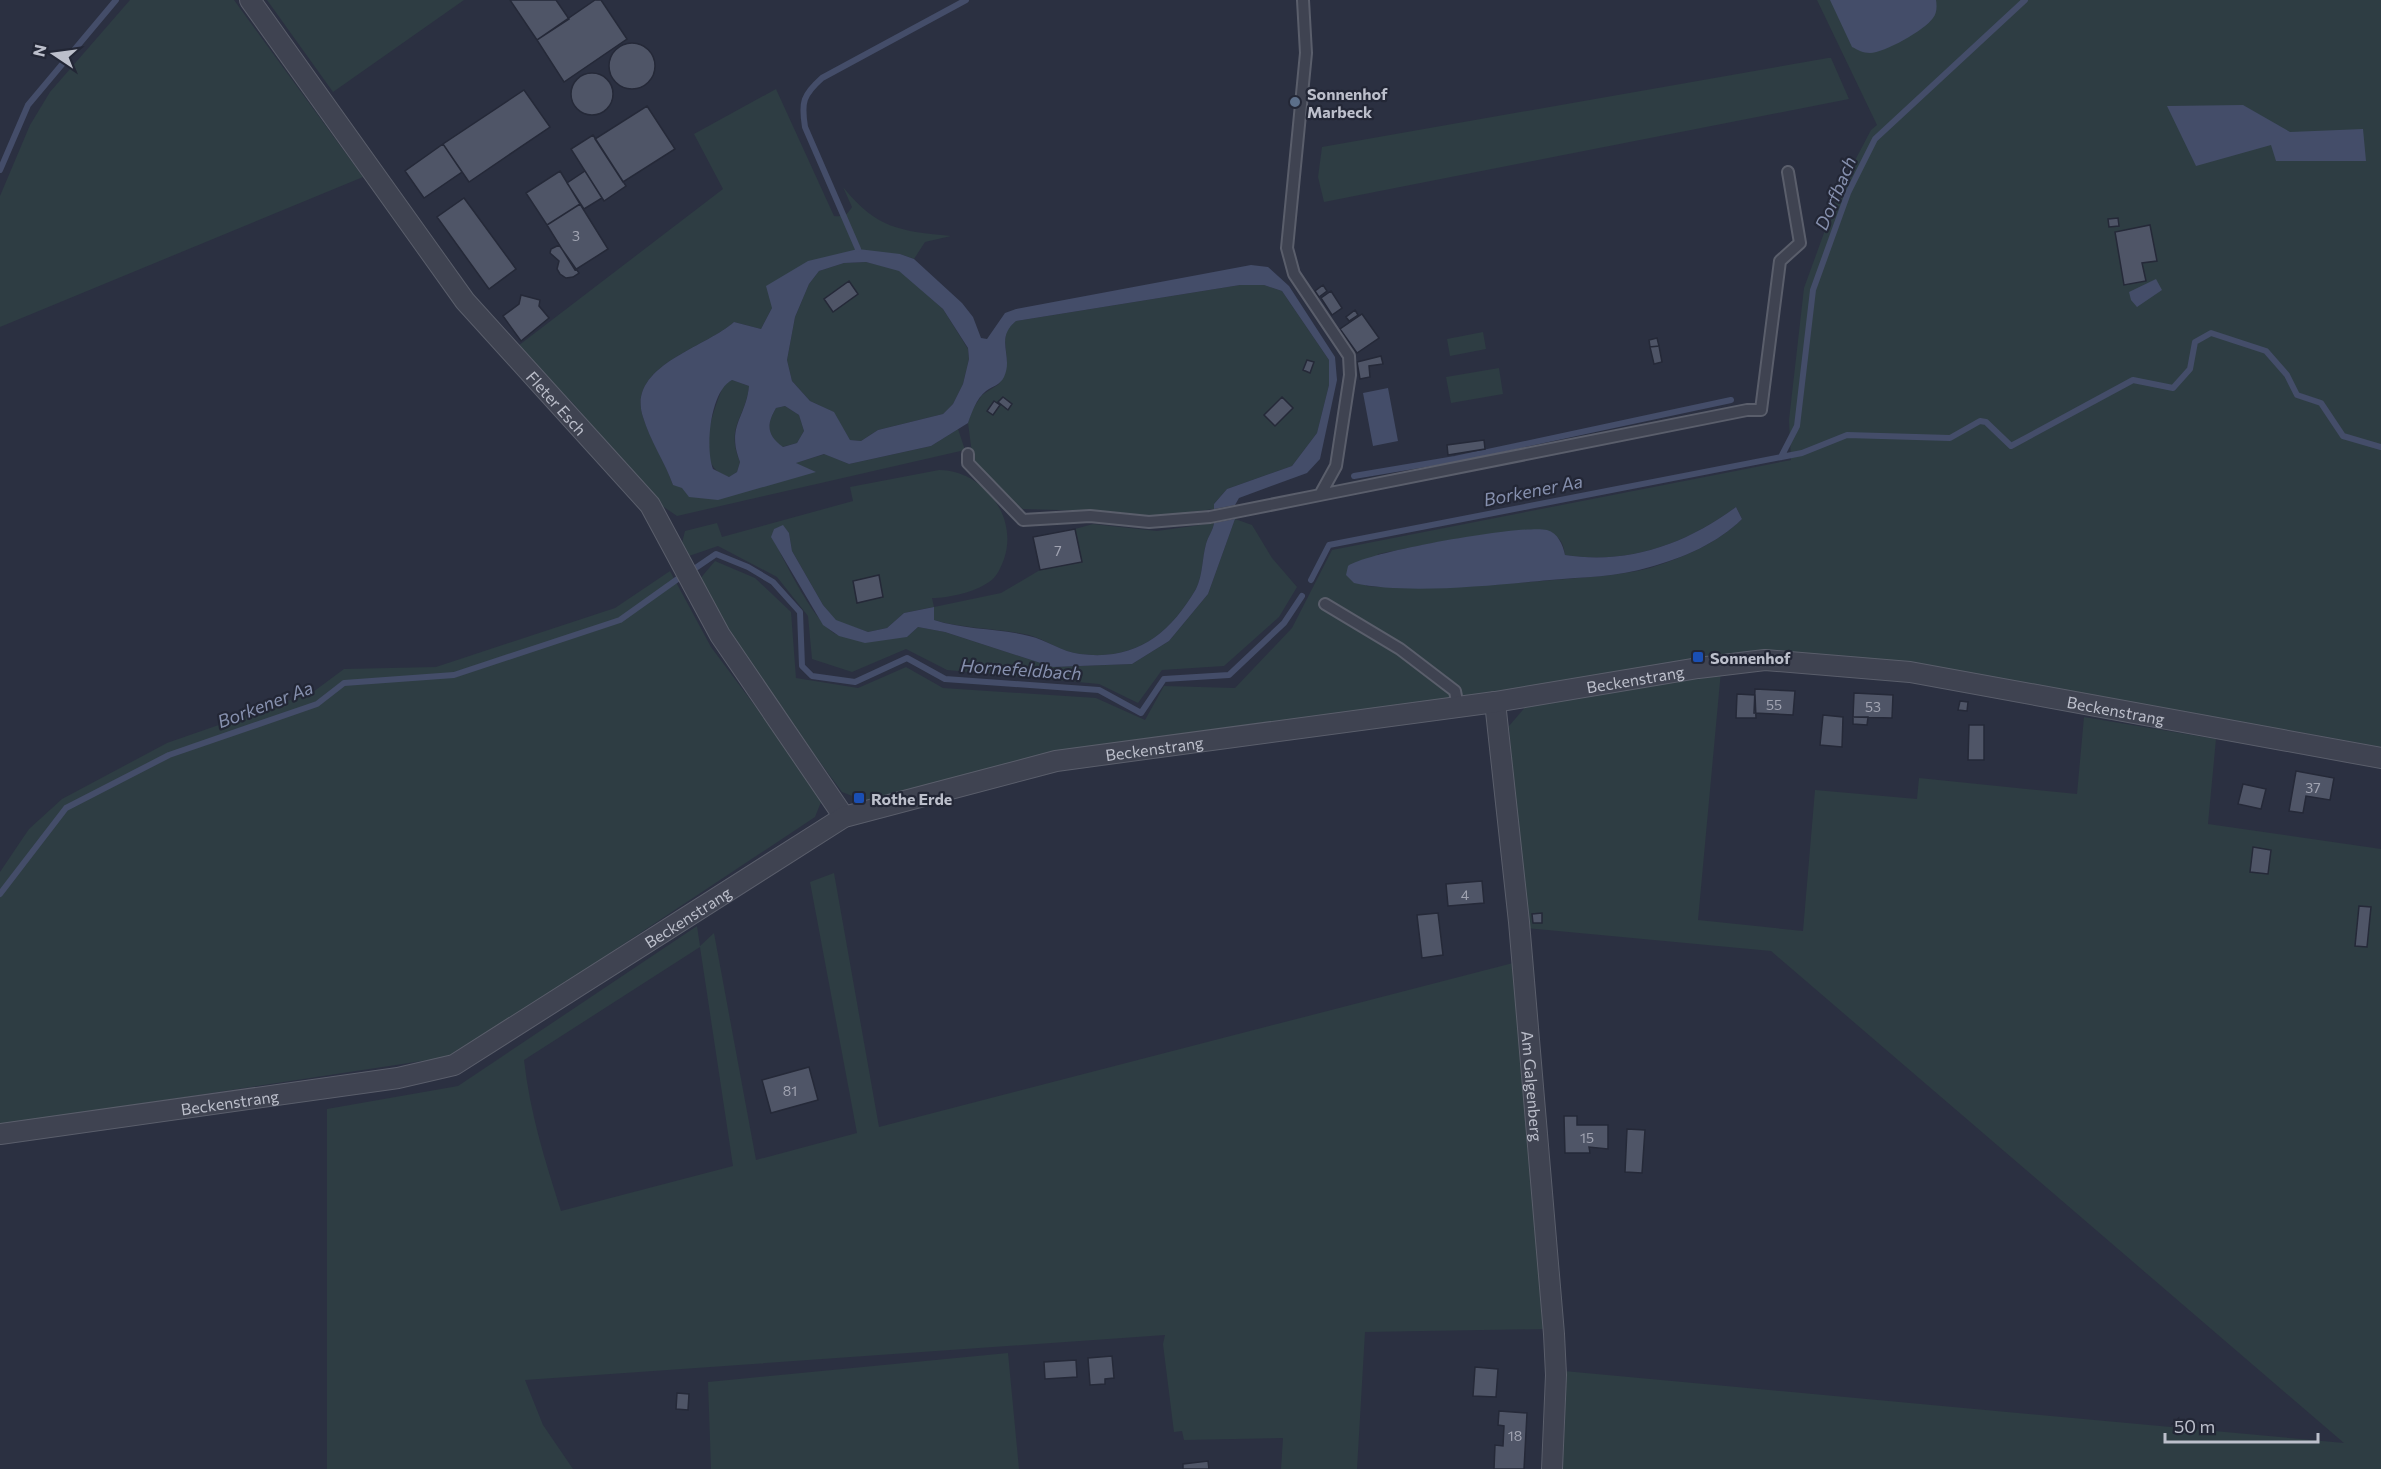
<svg xmlns="http://www.w3.org/2000/svg" width="2381" height="1469" viewBox="0 0 2381 1469" font-family="Commissioner,sans-serif">
<style>
.green{fill:#2e3d43;fill-rule:evenodd}
.water{fill:#444d69;fill-rule:evenodd}
.lines{fill:none;stroke-linecap:round;stroke-linejoin:round}
.stream{stroke:#444d69;stroke-width:6}
.building{fill:#4f5567;stroke:#252938;stroke-width:1.5}
.lane-casing{stroke:#5a5e6b;stroke-width:14}
.street-casing{stroke:#5a5e6b;stroke-width:22}
.lane{stroke:#3f4351;stroke-width:10}
.street{stroke:#3f4351;stroke-width:20}
.service-dot{fill:#5c6f8a;stroke:#232736;stroke-width:2}
.transit-dot{fill:#1a4fb4;stroke:#232736;stroke-width:2}
.labels{text-anchor:middle;dominant-baseline:central;stroke-width:4.5;stroke-linejoin:round;paint-order:stroke}
.number-label{font-size:14px;fill:#a1a4b2}
.poi-label{font-size:16px;font-weight:bold;fill:#bcbfcb;stroke:#232736;text-anchor:start}
.street-label{font-size:16px;fill:#bcbfcb;stroke:#232736}
.water-label{font-size:18px;font-style:italic;fill:#8690ae;stroke:#232736}
</style>
<rect width="100%" height="100%" fill="#2b3041"/>
<path class="green" d="M 130,0 L 234,0 L 363,177 L 0,327 L 0,196 L 30,125 L 50,92 Z
M 267,0 L 464,0 L 333,92 Z
M 1817,0 L 2381,0 L 2381,747 L 1917,663 L 1753,651 L 1465,698 L 1061,750 L 868,802 L 842,792 L 727,636 L 699,580 L 715,561 L 755,578 L 791,612 L 796,678 L 858,688 L 906,667 L 943,688 L 1096,698 L 1145,720 L 1164,686 L 1235,688 L 1292,628 L 1332,550 L 1791,460 L 1789,420 L 1804,288 L 1840,189 L 1871,130 L 1877,125 ZM 1736,507 L 1742,519 C 1718,543 1682,558 1650,568 C 1619,576 1586,577 1554,580 C 1492,585 1429,590 1366,586 L 1378,554 C 1409,548 1537,519 1558,538 C 1563,542 1564,549 1565,555 C 1628,565 1686,544 1736,507 Z
M 1828,58 L 1831,58 L 1849,99 L 1324,202 L 1318,177 L 1322,147 Z
M 776,89 L 834,216 C 844,217 847,215 852,207 L 843,187 C 877,229 900,231 951,236 L 925,242 L 914,259 L 900,254 L 808,262 L 772,308 L 761,329 L 734,322 C 705,348 626,366 643,417 C 650,440 665,461 673,485 L 815,472 L 795,463 L 825,454 L 849,464 L 931,446 L 958,429 L 965,450 L 677,516 L 658,503 L 572,402 L 514,349 L 723,189 L 694,134 Z
M 866,262 L 899,270 L 943,309 L 968,349 L 969,359 L 963,384 L 953,404 L 943,414 L 878,430 L 861,441 L 850,440 L 833,412 L 810,401 L 792,381 L 787,360 L 795,317 L 809,284 L 819,271 L 844,263 Z
M 1240,285 L 1264,285 L 1282,291 L 1329,360 L 1329,385 L 1317,433 L 1292,466 L 1227,489 L 1214,504 L 1214,509 L 1150,517 L 1093,511 L 1023,509 L 1008,498 L 973,461 L 968,423 L 972,410 L 982,395 L 999,384 L 1007,362 L 1005,340 L 1007,329 L 1016,321 Z
M 1483,332 L 1486,349 L 1450,356 L 1447,339 Z
M 1499,368 L 1503,394 L 1451,403 L 1446,377 Z
M 732,380 L 749,386 C 746,418 725,426 740,462 L 737,472 L 730,477 C 690,468 714,409 724,384 Z
M 785,406 L 799,415 L 804,431 L 797,443 L 782,447 C 767,435 766,425 776,408 Z
M 939,470 C 982,470 1019,516 1004,559 C 1001,567 997,577 989,582 C 975,592 949,598 932,598 L 934,607 L 1001,593 L 1040,570 L 1082,562 L 1075,529 L 1093,524 L 1157,531 L 1214,523 C 1213,531 1208,536 1206,544 C 1202,558 1203,575 1196,589 C 1169,635 1135,661 1080,654 C 1061,652 1047,640 1029,635 C 997,628 965,629 934,620 L 933,607 L 904,613 L 887,628 L 868,632 L 836,621 L 823,605 L 792,551 L 789,533 L 783,526 L 774,529 L 772,537 C 784,559 817,631 841,636 C 861,640 886,637 907,637 L 918,627 L 945,632 L 1053,667 L 1132,664 L 1169,641 L 1208,594 L 1235,519 L 1252,525 L 1272,558 L 1297,587 L 1279,617 L 1224,666 L 1162,670 L 1138,703 L 1099,684 L 947,670 L 906,649 L 852,672 L 812,659 L 808,616 L 777,577 L 718,546 L 689,556 L 682,543 L 685,531 L 717,523 L 722,537 L 853,501 L 850,487 Z
M 670,571 L 711,647 L 823,797 L 815,817 L 455,1056 L 0,1125 L 0,872 L 29,829 L 62,799 L 167,743 L 313,692 L 344,669 L 436,667 L 615,608 Z
M 1721,671 L 1698,920 L 1803,931 L 1815,790 L 1917,799 L 1919,778 L 2077,794 L 2084,717 L 2216,739 L 2208,824 L 2381,849 L 2381,1469 L 1562,1469 L 1564,1371 L 2344,1443 L 1771,951 L 1526,928 L 1509,726 L 1527,705 Z
M 834,873 L 879,1127 L 1513,963 L 1547,1329 L 1365,1332 L 1357,1469 L 1281,1469 L 1283,1438 L 1184,1440 L 1182,1431 L 1174,1432 L 1163,1344 L 1165,1335 L 525,1380 L 543,1425 L 573,1469 L 327,1469 L 327,1109 L 458,1086 L 697,926 L 700,946 L 714,933 L 756,1160 L 857,1133 L 810,882 ZM 700,947 L 733,1166 L 561,1211 C 545,1161 530,1113 524,1060 Z
M 1008,1353 L 1019,1469 L 711,1469 L 708,1382 Z"/>
<path class="water" d="M 1830,0 L 1936,0 C 1937,6 1937,13 1933,18 C 1925,30 1884,53 1870,53 C 1863,53 1858,50 1852,47 Z
M 2243,105 L 2290,132 L 2363,129 L 2366,161 L 2276,161 L 2271,145 L 2196,166 L 2167,106 Z
M 858,249 L 900,254 L 914,259 L 962,303 L 973,317 L 981,338 L 987,339 L 1005,313 L 1016,309 L 1251,265 L 1268,267 L 1289,286 L 1335,357 L 1337,380 L 1320,459 L 1307,473 L 1239,498 L 1235,505 L 1214,509 L 1214,504 L 1227,489 L 1292,466 L 1317,433 L 1329,385 L 1329,360 L 1282,291 L 1264,285 L 1240,285 L 1016,321 C 994,339 1014,356 1004,377 C 1000,385 993,386 986,391 C 976,399 972,412 968,423 L 931,446 L 849,464 L 824,454 L 796,463 L 816,472 L 718,500 L 689,497 L 682,488 L 673,485 C 665,462 650,441 643,417 C 626,366 705,348 734,322 L 761,329 L 772,308 L 766,286 L 808,261 ZM 866,262 L 899,271 L 943,309 L 968,348 L 969,359 L 963,384 L 953,404 L 943,414 L 878,430 L 861,441 L 850,440 L 834,412 L 810,401 L 792,381 L 787,360 L 795,317 L 809,284 L 819,271 L 844,263 ZM 732,380 L 749,386 C 746,418 726,426 740,462 L 737,472 L 729,477 L 713,469 C 705,448 710,391 732,380 ZM 785,406 L 799,415 L 804,431 L 797,443 L 783,447 C 767,435 766,425 776,408 Z
M 2156,279 L 2162,290 L 2137,307 L 2131,300 L 2129,292 Z
M 1388,388 L 1398,441 L 1373,446 L 1363,393 Z
M 1736,507 L 1742,519 C 1718,543 1683,558 1650,567 C 1618,577 1583,577 1550,580 C 1494,585 1408,595 1354,583 L 1346,575 L 1348,566 C 1367,552 1523,524 1547,530 C 1558,533 1563,545 1565,555 C 1628,565 1686,544 1736,507 Z
M 1235,519 L 1208,594 L 1169,641 L 1132,664 L 1053,667 L 945,632 L 918,627 L 907,637 L 865,643 L 839,636 L 823,625 L 771,537 L 774,529 L 783,525 L 789,533 L 792,551 L 823,605 L 836,620 L 868,632 L 887,628 L 904,613 L 934,607 L 934,620 C 965,630 997,628 1029,636 C 1047,640 1062,652 1080,654 C 1135,661 1169,635 1196,589 C 1203,575 1202,558 1206,544 C 1208,536 1213,531 1214,523 Z"/>
<g class="lines">
<path class="stream" d="M 0,170 L 28,105 L 116,0
M 858,249 L 805,127 C 801,102 803,95 822,78 L 966,0
M 1781,457 L 1797,426 L 1813,290 L 1848,193 L 1875,139 L 2025,0
M 1354,476 L 1455,459 L 1731,400
M 697,567 L 716,554 L 748,567 L 773,582 L 800,612 L 802,666 L 812,676 L 855,682 L 907,658 L 945,679 L 1099,690 L 1141,713 L 1164,679 L 1229,675 L 1284,623 L 1302,596
M 1311,580 L 1329,545 L 1802,453 L 1847,435 L 1950,438 L 1980,421 L 1986,422 L 2011,446 L 2133,380 L 2173,388 L 2190,369 L 2195,342 L 2211,333 L 2266,351 L 2287,375 L 2297,395 L 2321,403 L 2343,436 L 2381,447
M 0,894 L 66,808 L 169,755 L 317,704 L 344,683 L 454,675 L 620,620 L 679,578"/>
</g>
<path class="building" d="M 510,0 L 556,0 L 569,19 L 537,40 Z
M 595,0 L 601,0 L 627,39 L 564,82 L 537,40 Z
M609 66a23 23 0 1 1 46 0a23 23 0 1 1-46 0Z
M571 94a21 21 0 1 1 42 0a21 21 0 1 1-42 0Z
M 524,90 L 550,127 L 469,182 L 443,144 Z
M 647,106 L 675,149 L 623,182 L 595,139 Z
M 593,135 L 626,186 L 604,201 L 571,149 Z
M 443,144 L 462,172 L 424,198 L 405,171 Z
M 560,171 L 580,204 L 547,225 L 526,193 Z
M 585,171 L 602,198 L 584,209 L 567,183 Z
M 464,198 L 516,269 L 489,289 L 437,217 Z
M 580,204 L 608,249 L 575,270 L 547,225 Z
M 2118,218 L 2119,226 L 2109,227 L 2108,219 Z
M 2150,225 L 2157,261 L 2142,263 L 2146,281 L 2124,285 L 2115,232 Z
M 559,245 L 579,273 L 573,277 L 566,278 L 560,274 L 557,269 L 559,261 L 550,253 L 551,249 Z
M 849,281 L 858,294 L 833,312 L 824,299 Z
M 1323,285 L 1327,291 L 1319,297 L 1315,291 Z
M 1331,291 L 1342,308 L 1332,315 L 1321,298 Z
M 521,295 L 540,300 L 539,306 L 549,318 L 521,341 L 503,316 L 519,304 Z
M 1355,310 L 1358,315 L 1349,321 L 1346,317 Z
M 1362,314 L 1379,338 L 1357,353 L 1340,329 Z
M 1657,338 L 1659,346 L 1650,347 L 1649,340 Z
M 1659,346 L 1662,362 L 1654,364 L 1650,347 Z
M 1381,356 L 1383,364 L 1369,366 L 1370,377 L 1360,379 L 1357,362 Z
M 1307,360 L 1314,362 L 1310,373 L 1303,370 Z
M 1003,397 L 1012,404 L 1008,410 L 998,402 Z
M 1282,397 L 1293,408 L 1275,426 L 1264,415 Z
M 994,401 L 1000,405 L 993,415 L 987,411 Z
M 1484,440 L 1485,449 L 1448,455 L 1447,445 Z
M 1075,529 L 1082,562 L 1040,570 L 1033,537 Z
M 879,575 L 883,597 L 857,603 L 853,581 Z
M 1755,689 L 1795,691 L 1793,715 L 1754,713 Z
M 1854,693 L 1893,695 L 1892,718 L 1853,717 Z
M 1737,694 L 1755,695 L 1756,718 L 1736,718 Z
M 1960,701 L 1968,702 L 1967,711 L 1958,710 Z
M 1823,715 L 1843,717 L 1842,747 L 1820,745 Z
M 1853,717 L 1868,717 L 1867,725 L 1853,724 Z
M 1969,725 L 1984,725 L 1984,760 L 1968,760 Z
M 2296,771 L 2334,778 L 2330,800 L 2306,796 L 2303,813 L 2289,811 Z
M 2243,784 L 2266,789 L 2261,809 L 2238,804 Z
M 2253,847 L 2271,850 L 2268,874 L 2250,872 Z
M 1482,881 L 1484,903 L 1448,906 L 1446,884 Z
M 2359,906 L 2371,907 L 2367,947 L 2355,946 Z
M 1438,913 L 1443,955 L 1422,958 L 1417,915 Z
M 1542,913 L 1542,923 L 1533,923 L 1532,914 Z
M 809,1067 L 818,1100 L 771,1113 L 762,1080 Z
M 1564,1116 L 1577,1116 L 1577,1125 L 1608,1125 L 1608,1149 L 1589,1147 L 1590,1153 L 1565,1153 Z
M 1627,1129 L 1645,1130 L 1642,1173 L 1625,1172 Z
M 1112,1356 L 1114,1378 L 1105,1379 L 1105,1384 L 1090,1385 L 1088,1358 Z
M 1076,1360 L 1077,1377 L 1045,1379 L 1044,1362 Z
M 1475,1367 L 1498,1369 L 1496,1397 L 1473,1396 Z
M 677,1393 L 689,1394 L 688,1410 L 676,1409 Z
M 1499,1411 L 1527,1413 L 1524,1469 L 1494,1469 L 1495,1445 L 1503,1446 L 1504,1426 L 1498,1425 Z
M 1208,1461 L 1209,1469 L 1183,1469 L 1183,1464 Z"/>
<g class="lines">
<g class="lane-casing">
<path id="lane" d="M 1303,0 L 1306,53 L 1287,248 L 1294,274 L 1349,356 L 1350,375 L 1336,466 L 1320,495 L 1747,410 L 1761,410 L 1780,261 L 1800,243 L 1788,172
M 968,454 L 968,463 L 1023,520 L 1090,516 L 1149,522 L 1210,517 L 1320,495
M 1325,604 L 1400,649 L 1455,691 L 1458,707"/>
</g>
<g class="street-casing">
<g id="street">
<path id="s1" d="M 250,0 L 465,301 L 650,505 L 720,635 L 844,817"/>
<path id="s2" d="M 1495,702 L 1519,922 L 1554,1334 L 1556,1375 L 1552,1469"/>
<path id="s3" d="M 0,1134 L 398,1078 L 454,1065 L 844,817 L 1056,761 L 1495,702 L 1698,668 L 1765,660 L 1910,672 L 2381,758"/>
</g>
</g>
<use href="#lane" class="lane"/>
<use href="#street" class="street"/>
</g>
<circle class="service-dot" cx="1295" cy="102" r="6"/>
<g class="transit-dot">
<rect x="1692" y="651" width="12" height="12" rx="3"/>
<rect x="853" y="792" width="12" height="12" rx="3"/>
</g>
<g class="labels">
<g class="number-label">
<text x="576" y="235">3</text>
<text x="1058" y="550">7</text>
<text x="1774" y="704">55</text>
<text x="1873" y="706">53</text>
<text x="2313" y="787">37</text>
<text x="1465" y="894">4</text>
<text x="790" y="1090">81</text>
<text x="1587" y="1137">15</text>
<text x="1515" y="1435">18</text>
</g>
<g class="poi-label">
<text x="1307" y="93">Sonnenhof<tspan x="1307" dy="18">Marbeck</tspan></text>
<text x="1710" y="657">Sonnenhof</text>
<text x="871" y="798">Rothe Erde</text>
</g>
<g class="street-label">
<text stroke="none"><textPath href="#s1" startOffset="507">Fleter Esch</textPath></text>
<text stroke="none"><textPath href="#s3" startOffset="1726">Beckenstrang</textPath></text>
<text stroke="none"><textPath href="#s3" startOffset="2212">Beckenstrang</textPath></text>
<text stroke="none"><textPath href="#s3" startOffset="1240">Beckenstrang</textPath></text>
<text stroke="none"><textPath href="#s3" startOffset="736">Beckenstrang</textPath></text>
<text stroke="none"><textPath href="#s2" startOffset="386">Am Galgenberg</textPath></text>
<text stroke="none"><textPath href="#s3" startOffset="232">Beckenstrang</textPath></text>
</g>
<g class="water-label">
<text transform="translate(1835 193) rotate(-67)">Dorfbach</text>
<text transform="translate(1533 490) rotate(-11)">Borkener Aa</text>
<text transform="translate(1021 669) rotate(4)">Hornefeldbach</text>
<text transform="translate(265 704) rotate(-21)">Borkener Aa</text>
</g>
</g>
<g transform="translate(54 54) rotate(283)" stroke="#232736" stroke-width="4.5" paint-order="stroke">
<path d="M0-4.5L10 22L0 15L-10 22Z" fill="#bcbfcb"/>
<text y="-9" font-size="16" font-weight="bold" text-anchor="middle" fill="#bcbfcb">N</text>
</g>
<path d="M2165 1433v9h153v-9" fill="none" stroke="#bcbfcb" stroke-width="3"/>
<text x="2174" y="1433" font-size="18" fill="#bcbfcb" stroke="#232736" stroke-width="4.5" paint-order="stroke">50 m</text>
</svg>
